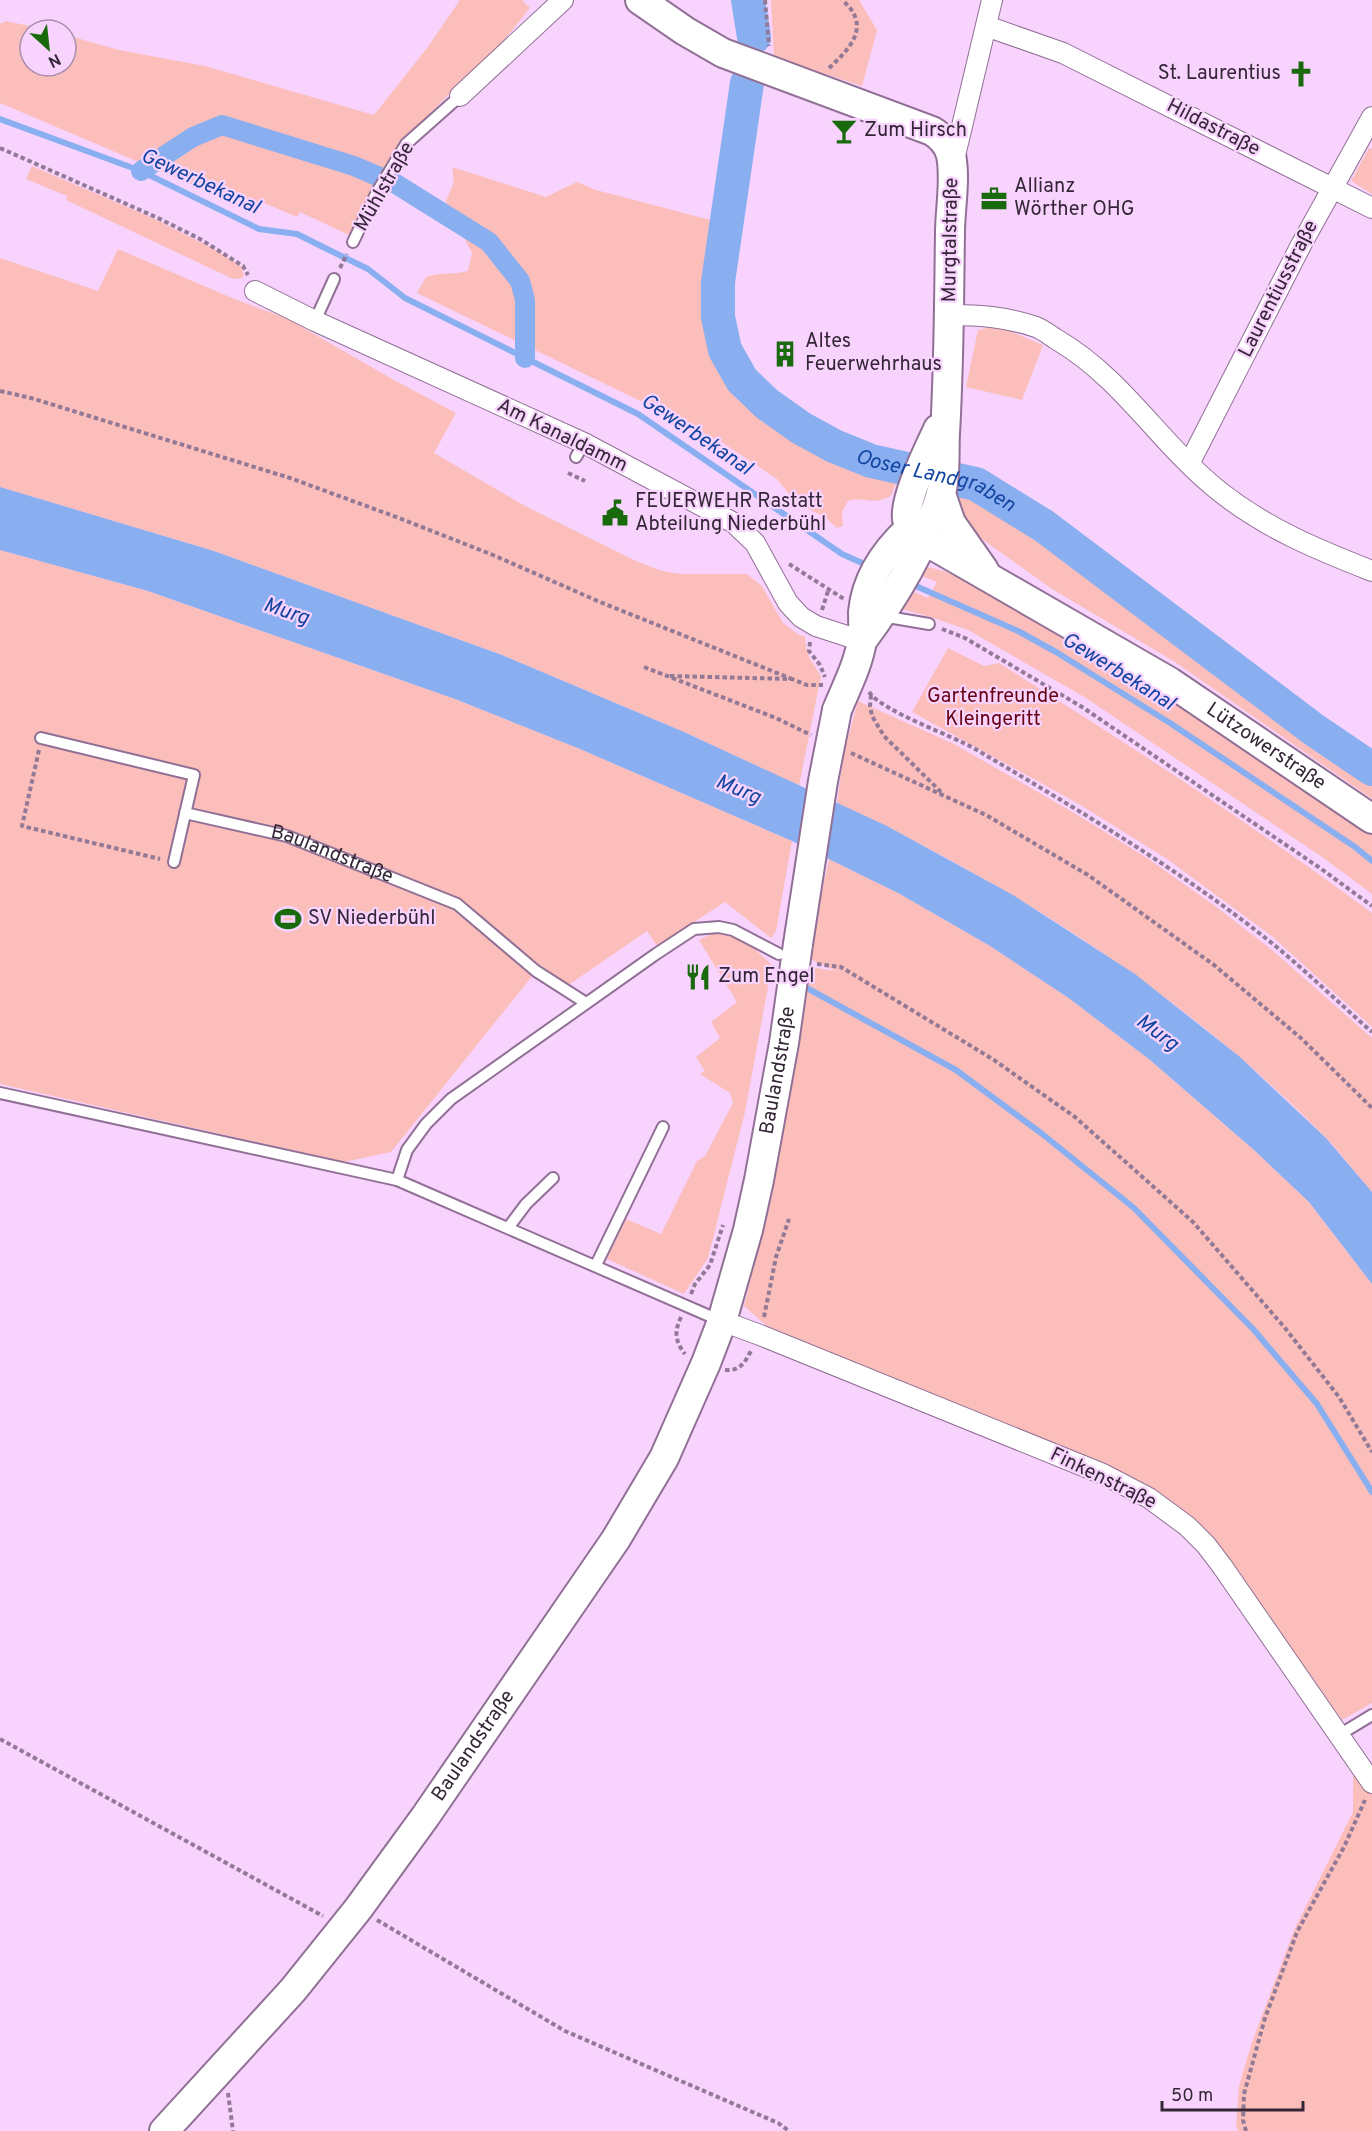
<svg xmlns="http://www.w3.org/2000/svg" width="1372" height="2131" viewBox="0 0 1372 2131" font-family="Overpass,sans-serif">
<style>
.green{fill:#fcbebb}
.water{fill:#8aaff1}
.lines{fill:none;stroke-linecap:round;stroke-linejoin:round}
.stream{stroke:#8aaff1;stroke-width:6}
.canal{stroke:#8aaff1;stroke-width:20}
.river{stroke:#8aaff1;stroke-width:34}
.lane-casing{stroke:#917096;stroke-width:14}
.street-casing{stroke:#917096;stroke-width:22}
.secondary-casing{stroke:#917096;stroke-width:32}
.path{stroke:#927a96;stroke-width:4;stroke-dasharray:4.5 3;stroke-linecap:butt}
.lane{stroke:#fff;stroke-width:10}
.street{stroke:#fff;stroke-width:20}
.secondary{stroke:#fff;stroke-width:28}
.secondary-bridge-casing{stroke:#917096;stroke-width:32;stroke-linecap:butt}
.secondary-bridge{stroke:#fff;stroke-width:28}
.labels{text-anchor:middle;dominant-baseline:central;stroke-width:4.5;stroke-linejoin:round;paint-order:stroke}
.poi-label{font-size:20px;fill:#342636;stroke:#f7d3fd;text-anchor:start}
.street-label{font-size:20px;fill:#342636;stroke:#f7d3fd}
.park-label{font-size:20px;fill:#670414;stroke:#f7d3fd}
.water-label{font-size:21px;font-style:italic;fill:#1345a2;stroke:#f7d3fd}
</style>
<rect width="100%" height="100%" fill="#f7d3fd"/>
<path class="green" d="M 460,0 L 522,0 L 530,8 L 505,39 L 416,127 L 397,148 L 349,235 L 300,212 L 297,217 L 262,202 L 254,211 L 0,103 L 0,24 L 6,21 L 48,30 L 30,30 L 30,66 L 66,66 L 66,35 L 119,50 L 205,66 L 374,115 L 427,48 Z
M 771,0 L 859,0 L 877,30 L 862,86 L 774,57 Z
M 1369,148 L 1372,149 L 1372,194 L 1351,181 Z
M 32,166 L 155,219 L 214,249 L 241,266 L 244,275 L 242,278 L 233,279 L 66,200 L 67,196 L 26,179 Z
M 452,167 L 546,197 L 577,182 L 596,190 L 718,222 C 713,260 702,314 715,351 C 731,398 802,442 846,460 C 864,467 882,469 900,472 L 891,496 C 870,506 865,496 848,501 L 842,512 L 843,526 L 837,528 L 825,517 L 796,503 L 777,479 L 723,443 L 661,411 L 417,293 L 426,277 C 440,272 453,275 468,271 L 472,253 L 462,234 L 449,217 L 446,201 L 454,182 Z
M 118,249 L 232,298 L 288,319 L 394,380 L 456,413 L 434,453 L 525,506 L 636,561 L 662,571 L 682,574 L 747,574 L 762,586 L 783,623 L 799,635 L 805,636 C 807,660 810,657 821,676 L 799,786 L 684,732 L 502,655 L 214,551 L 0,487 L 0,258 L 98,291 Z
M 991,327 L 1012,332 L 1043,345 L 1022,400 L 966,387 L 978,330 Z
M 956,468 L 1003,485 L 1026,500 L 1176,610 L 1278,692 L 1372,753 L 1372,799 L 1175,662 L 1052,589 L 986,542 L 968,526 L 961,510 L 956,489 Z
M 0,550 L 148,591 L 455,699 L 580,749 L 792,841 L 776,931 L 771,938 L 725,902 L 657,946 L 647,931 L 567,986 L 541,965 L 391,1152 L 344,1162 L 0,1084 Z
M 926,567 C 959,572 992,595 1021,610 C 1144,675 1257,756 1372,834 L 1372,894 L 1325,859 L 1086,698 L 968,630 L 931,617 L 894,607 L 904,588 L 928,598 L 937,582 L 914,573 Z
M 948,648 L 984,666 L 999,663 C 1126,743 1252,824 1372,913 L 1372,1027 L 1273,937 L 1167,859 L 1079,804 L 912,712 Z
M 858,701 L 954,744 L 1076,814 L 1147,858 L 1215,906 L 1272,950 L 1372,1038 L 1372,1192 C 1356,1174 1342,1154 1325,1137 C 1187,996 1015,886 837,803 L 844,753 Z
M 829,859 L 900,894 L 990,946 L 1070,999 L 1150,1060 L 1254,1150 L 1309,1202 L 1372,1284 L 1372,1703 L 1342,1720 L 1235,1568 L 1209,1534 L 1177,1505 L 1127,1476 L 767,1326 L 744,1306 L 757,1254 L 777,1155 L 802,966 L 836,971 L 808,958 Z
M 719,930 L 744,939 L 772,965 L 745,1112 L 708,1258 L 684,1294 L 607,1259 L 626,1219 L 661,1234 L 697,1161 L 705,1156 L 733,1103 L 730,1093 L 700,1074 L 705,1071 L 696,1057 L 720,1038 L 711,1022 L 737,1002 L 699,940 Z
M 1353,1769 L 1372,1795 L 1372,2131 L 1238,2131 L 1236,2124 L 1239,2086 L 1252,2042 L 1295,1928 L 1353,1812 Z"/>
<path class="water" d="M 0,487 L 214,551 L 502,655 L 684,732 L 887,826 L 1013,895 L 1135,974 L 1240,1057 L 1326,1138 L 1372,1192 L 1372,1284 L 1309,1202 L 1254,1150 L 1150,1060 L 1070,999 L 990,946 L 900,894 L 792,841 L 580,749 L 455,699 L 148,591 L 0,550 Z"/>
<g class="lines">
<path class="stream" d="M 0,119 L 141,171 L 259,229 L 297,234 L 327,249 L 368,269 L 405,298 L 638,414 L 842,554 L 869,566
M 909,583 L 1018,631 L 1056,652 L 1170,723 L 1355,847 L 1372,861
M 805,987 L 956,1070 L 1041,1133 L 1134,1208 L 1253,1329 L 1317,1404 L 1372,1492"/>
<path class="canal" d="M 141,171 L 193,137 L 222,125 L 354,166 L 396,184 L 489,242 L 520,281 L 525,300 L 525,358"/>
<g class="river">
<path d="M 748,0 L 754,37"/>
<path id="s1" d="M 747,83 L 718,282 L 718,317 L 725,350 L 742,380 L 767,404 L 801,428 L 834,446 L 871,461 L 976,484 L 1044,526 L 1313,729 L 1372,769"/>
</g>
<g class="lane-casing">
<g id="lane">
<path d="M 353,242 L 377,192 L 406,144 L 460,96"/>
<path d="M 315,321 L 334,279"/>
<path d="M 576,457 L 584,443"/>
<path d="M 882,616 L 929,624"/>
<path d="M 41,738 L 194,775 L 174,862"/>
<path id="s2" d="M 185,813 L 287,836 L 457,904 L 536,971 L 586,1003"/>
<path d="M 0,1093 L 397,1180 L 721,1321"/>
<path d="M 397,1180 L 407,1150 L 426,1124 L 451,1099 L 656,954 L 694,929 L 719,927 L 733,930 L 779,954"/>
<path d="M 508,1228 L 526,1204 L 553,1178"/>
<path d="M 596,1265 L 663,1127"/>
<path d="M 1339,1735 L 1372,1715"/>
</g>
</g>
<g class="street-casing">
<path id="street" d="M 986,26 L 1063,53 L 1372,208
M 460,96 L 563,0
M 953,164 L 992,0
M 255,291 L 315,321 L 584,443 L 734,523 L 755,543 L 788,603 L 801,617 L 816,626 L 862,641
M 950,315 C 981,315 1006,317 1036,327 C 1044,330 1052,337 1059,341 C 1123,379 1161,445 1219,491 C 1267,529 1316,549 1372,571
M 1189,464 L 1301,245 L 1372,117
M 722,1321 L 760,1335 L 1103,1474 L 1149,1498 L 1187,1526 L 1206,1545 L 1222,1566 L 1372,1783"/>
</g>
<g class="secondary-casing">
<g id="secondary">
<path d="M 640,0 L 685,31 L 723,53 L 932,131 C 942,137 948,144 951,155 C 956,180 950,208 950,233 C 949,300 949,366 945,433 C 944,453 946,478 940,497 C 924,548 895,597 862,641"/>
<path id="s3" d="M 938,429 C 929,449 904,498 907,519 C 908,525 911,530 915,535 L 1170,682 L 1372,819"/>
<path d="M 941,494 L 951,523 L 984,570"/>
<path d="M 837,710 C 846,688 859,663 862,640 C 864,630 863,621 863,612 C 866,579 886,550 910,528"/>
<path id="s4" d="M 164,2131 L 293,1990 L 358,1909 L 425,1817 L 616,1539 L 664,1458 L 706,1363 L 722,1321 L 748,1230 L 759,1180 L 784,1043 L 798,944"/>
</g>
</g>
<path class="path" d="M 765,0 L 769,46
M 829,68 C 851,48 872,25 842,0
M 0,148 L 158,218 L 200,239 L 243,266 L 248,275
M 340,268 L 347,254
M 0,391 L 31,398 L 290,478 L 399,518 L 493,555 L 600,602 L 792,679
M 568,473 L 585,481
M 789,564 L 844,599
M 822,610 L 828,591
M 942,629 L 965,638 L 1082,707 L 1320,868 L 1372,906
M 810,642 L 809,651 L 820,665 L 825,677
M 644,667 L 776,718 L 811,735
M 670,676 L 792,679 L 807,685 L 823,685
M 869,692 C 883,712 952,735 977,750 C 1078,810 1181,870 1273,944 C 1307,972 1339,1003 1372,1032
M 871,695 L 870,706 L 872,716 L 884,736 L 942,793
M 39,750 L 22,826 L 160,859
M 851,753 L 986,815 L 1088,875 L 1214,965 L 1302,1039 L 1372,1108
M 817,964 L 841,967 L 994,1060 L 1075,1117 L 1193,1222 L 1285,1328 L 1339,1397 L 1372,1452
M 691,1294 L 695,1284 L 710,1265 L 723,1225
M 681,1317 C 674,1332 675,1341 685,1354
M 764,1317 L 776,1257 L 789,1219
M 725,1370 C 741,1371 745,1362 752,1349
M 0,1739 L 323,1916
M 377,1920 L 565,2031 L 778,2123 L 789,2131
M 228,2093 L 233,2131
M 1246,2131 L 1243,2120 L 1244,2094 L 1265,2018 L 1297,1932 L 1344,1847 L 1365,1800"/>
<use href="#lane" class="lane"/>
<use href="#street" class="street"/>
<use href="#secondary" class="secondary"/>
<g class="secondary-bridge-casing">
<path id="secondary-bridge" d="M 798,944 L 823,781 L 837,710"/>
</g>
<use href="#secondary-bridge" class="secondary-bridge"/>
</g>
<defs>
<g id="church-bare" transform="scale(2.07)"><path d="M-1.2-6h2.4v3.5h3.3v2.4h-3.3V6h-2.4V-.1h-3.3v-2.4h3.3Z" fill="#186a0d" stroke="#f7d3fd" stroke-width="2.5" paint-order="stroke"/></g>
<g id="bar-bare" transform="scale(2.07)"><path d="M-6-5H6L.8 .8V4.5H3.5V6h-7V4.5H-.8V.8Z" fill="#186a0d" stroke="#f7d3fd" stroke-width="2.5" paint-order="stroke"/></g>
<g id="office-bare" transform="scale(2.07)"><path d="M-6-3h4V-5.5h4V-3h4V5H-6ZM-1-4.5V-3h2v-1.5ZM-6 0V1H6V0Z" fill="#186a0d" stroke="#f7d3fd" stroke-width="2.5" paint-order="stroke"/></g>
<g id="building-bare" transform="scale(2.07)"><path d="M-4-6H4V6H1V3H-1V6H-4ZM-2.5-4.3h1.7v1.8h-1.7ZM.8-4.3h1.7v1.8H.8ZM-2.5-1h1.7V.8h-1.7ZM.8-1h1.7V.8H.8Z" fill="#186a0d" stroke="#f7d3fd" stroke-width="2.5" paint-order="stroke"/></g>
<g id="civic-bare" transform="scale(2.07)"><path d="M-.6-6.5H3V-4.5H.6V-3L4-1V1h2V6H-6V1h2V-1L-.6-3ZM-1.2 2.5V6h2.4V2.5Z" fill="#186a0d" stroke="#f7d3fd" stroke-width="2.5" paint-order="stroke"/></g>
<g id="stadium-bare" transform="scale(2.07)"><path d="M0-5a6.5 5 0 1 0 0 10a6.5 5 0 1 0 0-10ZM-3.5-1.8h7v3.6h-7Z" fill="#186a0d" stroke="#f7d3fd" stroke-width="2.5" paint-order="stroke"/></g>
<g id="restaurant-bare" transform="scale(2.07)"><path d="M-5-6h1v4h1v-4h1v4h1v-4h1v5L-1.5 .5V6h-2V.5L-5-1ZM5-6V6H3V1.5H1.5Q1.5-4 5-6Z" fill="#186a0d" stroke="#f7d3fd" stroke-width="2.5" paint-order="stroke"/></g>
</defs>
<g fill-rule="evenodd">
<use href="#church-bare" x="1301" y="74"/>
<use href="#bar-bare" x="844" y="131"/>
<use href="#office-bare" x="994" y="199"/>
<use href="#building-bare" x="785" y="354"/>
<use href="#civic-bare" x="615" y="513"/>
<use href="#stadium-bare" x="288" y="919"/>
<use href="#restaurant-bare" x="698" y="977"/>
</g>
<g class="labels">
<g class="poi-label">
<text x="1281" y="74" text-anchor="end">St. Laurentius</text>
<text x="864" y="131">Zum Hirsch</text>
<text x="1014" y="187">Allianz<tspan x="1014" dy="23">Wörther OHG</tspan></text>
<text x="805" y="342">Altes<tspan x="805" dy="23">Feuerwehrhaus</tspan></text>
<text x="635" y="502">FEUERWEHR Rastatt<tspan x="635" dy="23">Abteilung Niederbühl</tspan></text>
<text x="308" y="919">SV Niederbühl</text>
<text x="718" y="977">Zum Engel</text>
</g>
<g class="street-label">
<text transform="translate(1213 128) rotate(27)">Hildastraße</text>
<text transform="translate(385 187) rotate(-60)">Mühlstraße</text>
<text transform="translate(951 240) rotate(-89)">Murgtalstraße</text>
<text transform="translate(1279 289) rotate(-63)">Laurentiusstraße</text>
<text transform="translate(562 436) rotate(26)">Am Kanaldamm</text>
<text stroke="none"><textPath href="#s3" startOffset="524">Lützowerstraße</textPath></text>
<text stroke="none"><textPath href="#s2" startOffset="153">Baulandstraße</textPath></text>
<text stroke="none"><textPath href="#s4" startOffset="1246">Baulandstraße</textPath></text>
<text transform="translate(1103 1479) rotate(26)">Finkenstraße</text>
<text stroke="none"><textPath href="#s4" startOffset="495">Baulandstraße</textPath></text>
</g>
<g class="park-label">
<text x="993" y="697">Gartenfreunde<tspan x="993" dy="23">Kleingeritt</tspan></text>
</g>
<g class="water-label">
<text transform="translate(200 182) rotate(25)">Gewerbekanal</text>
<text transform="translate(696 435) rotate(34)">Gewerbekanal</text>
<text stroke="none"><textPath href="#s1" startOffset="526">Ooser Landgraben</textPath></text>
<text transform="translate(286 612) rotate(19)">Murg</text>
<text transform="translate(1118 672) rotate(32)">Gewerbekanal</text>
<text transform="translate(738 790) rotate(23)">Murg</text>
<text transform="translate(1157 1033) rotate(37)">Murg</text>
</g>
</g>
<g transform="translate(48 48) rotate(153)"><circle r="28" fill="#f7d3fd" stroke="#a98ead" stroke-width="1.5"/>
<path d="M0-4.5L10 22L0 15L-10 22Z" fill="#186a0d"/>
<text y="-9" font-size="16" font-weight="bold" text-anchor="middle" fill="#342636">N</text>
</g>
<path d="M1162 2101v9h141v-9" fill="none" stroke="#342636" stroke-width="3"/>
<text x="1171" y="2101" font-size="18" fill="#342636" stroke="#f7d3fd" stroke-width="4.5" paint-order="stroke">50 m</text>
</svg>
